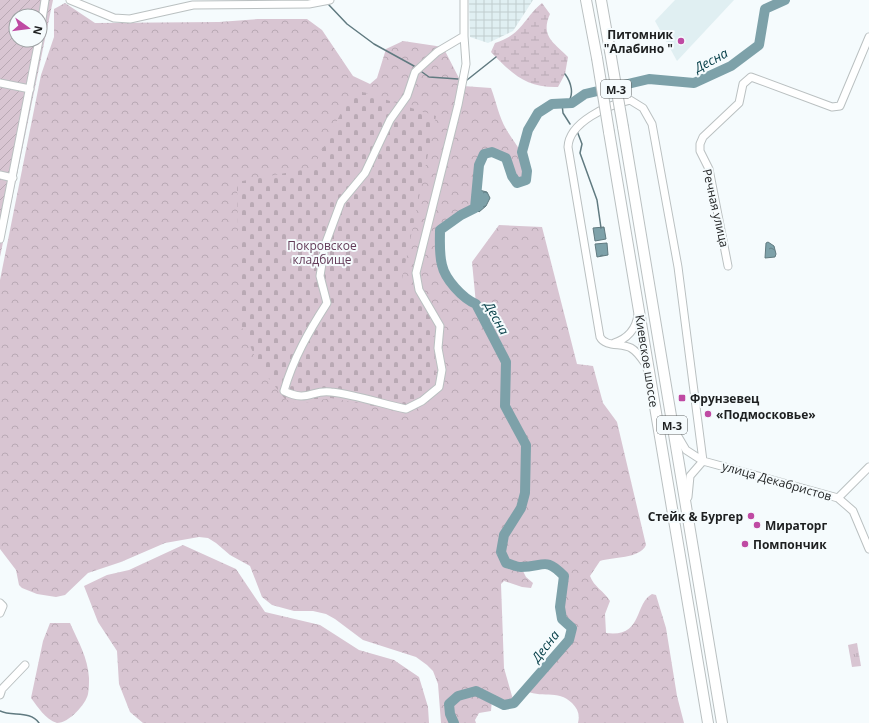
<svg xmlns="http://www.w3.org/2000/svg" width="869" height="723" viewBox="0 0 869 723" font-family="'Open Sans',sans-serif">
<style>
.built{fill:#e0eff2}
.industrial{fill:url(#industrial-grid)}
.forest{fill:url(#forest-crowns)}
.wetland{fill:url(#wetland-marsh)}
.cemetery{fill:url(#cemetery-stones)}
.park{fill:url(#park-tufts)}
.garden{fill:url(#garden-furrows);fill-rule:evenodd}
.water{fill:url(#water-ripples);stroke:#607a80}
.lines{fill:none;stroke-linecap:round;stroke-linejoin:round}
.stream{stroke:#607a80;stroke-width:1.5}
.river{stroke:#7da1a9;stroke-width:10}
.minor-casing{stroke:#bac0c1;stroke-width:9}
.highway-casing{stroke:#bac0c1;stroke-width:12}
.minor{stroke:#fff;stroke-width:7}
.highway{stroke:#fff;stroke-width:10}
.highway-bridge-casing{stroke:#bac0c1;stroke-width:12;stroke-linecap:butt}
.highway-bridge{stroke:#fff;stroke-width:10}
.poi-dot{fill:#bf4aa3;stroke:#f5fbfd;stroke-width:1.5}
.labels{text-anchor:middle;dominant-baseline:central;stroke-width:4;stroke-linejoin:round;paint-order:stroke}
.shield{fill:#f5fbfd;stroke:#5e6263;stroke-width:1}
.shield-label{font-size:11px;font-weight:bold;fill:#1e2021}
.poi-label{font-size:12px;font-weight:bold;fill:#1e2021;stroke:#f5fbfd;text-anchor:start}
.street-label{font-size:12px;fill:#1e2021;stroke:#f5fbfd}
.park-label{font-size:12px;fill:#633b58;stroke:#f5fbfd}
.water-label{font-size:13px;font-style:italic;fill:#013b45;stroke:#f5fbfd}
</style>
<defs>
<pattern id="industrial-grid" width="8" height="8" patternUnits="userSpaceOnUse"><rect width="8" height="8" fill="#e0eff2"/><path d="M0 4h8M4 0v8" fill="none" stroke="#c0cdcf"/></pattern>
<pattern id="forest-crowns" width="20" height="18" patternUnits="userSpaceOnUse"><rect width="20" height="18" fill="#d8c5d2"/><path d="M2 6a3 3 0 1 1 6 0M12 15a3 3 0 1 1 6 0" fill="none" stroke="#b9a9b4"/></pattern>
<pattern id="wetland-marsh" width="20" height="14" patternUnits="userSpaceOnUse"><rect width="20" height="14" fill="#d8c5d2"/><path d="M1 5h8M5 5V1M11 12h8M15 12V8" fill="none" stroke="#b9a9b4"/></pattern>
<pattern id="cemetery-stones" width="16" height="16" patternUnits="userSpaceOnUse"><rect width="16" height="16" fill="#d8c5d2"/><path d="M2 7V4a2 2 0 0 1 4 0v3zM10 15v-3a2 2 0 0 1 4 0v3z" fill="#b9a9b4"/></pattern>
<pattern id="park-tufts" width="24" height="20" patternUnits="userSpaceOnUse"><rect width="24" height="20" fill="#d8c5d2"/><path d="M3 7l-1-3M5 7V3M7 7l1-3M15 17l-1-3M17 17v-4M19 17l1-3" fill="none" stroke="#b9a9b4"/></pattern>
<pattern id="garden-furrows" width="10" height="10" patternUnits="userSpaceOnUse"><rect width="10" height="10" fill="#d8c5d2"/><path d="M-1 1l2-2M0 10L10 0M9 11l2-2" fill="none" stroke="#b9a9b4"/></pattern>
<pattern id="water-ripples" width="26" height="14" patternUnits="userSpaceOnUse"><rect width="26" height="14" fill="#7da1a9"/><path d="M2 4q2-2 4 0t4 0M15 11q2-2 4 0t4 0" fill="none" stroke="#668389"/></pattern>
</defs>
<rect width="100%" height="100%" fill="#f5fbfd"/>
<path class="built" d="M 675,0 L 734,0 L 677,61 L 655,21 Z"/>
<path class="industrial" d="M 469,0 L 533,0 L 513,31 L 488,43 L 470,37 Z"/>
<path class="forest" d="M 65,3 L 95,23 L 219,22 L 258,19 L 307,19 L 322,30 L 353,76 L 370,84 L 377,78 L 386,49 L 403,41 L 443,47 L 463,86 L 491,88 C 496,101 499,117 506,129 C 516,146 530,159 526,180 L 517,183 L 512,176 L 506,158 L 492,152 L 484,154 L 479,165 L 475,208 L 461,215 L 440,230 C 440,241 439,254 442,265 C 445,279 462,298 476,304 L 472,262 L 499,225 L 542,227 L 577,364 L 593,366 L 603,403 L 617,422 L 646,545 C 640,559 612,557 600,561 L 590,576 C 594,587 604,591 610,601 L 605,614 L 606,633 C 643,638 634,604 652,594 L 656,595 L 666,628 L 677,696 L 684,723 L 578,723 C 580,715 578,709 572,703 C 558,689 540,699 524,690 L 569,640 L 572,628 L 562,619 L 560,607 L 564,576 C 549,560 542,563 521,567 L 526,577 L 533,583 L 531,588 L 522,587 L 504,581 L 501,584 L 504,668 L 514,703 L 504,705 L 492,699 L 491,711 L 479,713 L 475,720 L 476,723 L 441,723 L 438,684 L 433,671 L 427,665 L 416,657 L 363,640 L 335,619 L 326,614 L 313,611 L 294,611 L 272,605 L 262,597 L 250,566 L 230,555 L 216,543 L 208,538 L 199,537 L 165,543 L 121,562 L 88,573 L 65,595 L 56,597 L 37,594 L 22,588 L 19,585 L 16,570 L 0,549 L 0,280 L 41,75 L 54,37 L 54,9 Z
M 183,545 L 236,569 L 265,612 L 320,625 L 359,650 L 394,660 L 419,677 L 428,707 L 429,723 L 143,723 L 130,712 L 119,684 L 117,651 L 98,622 L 84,586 L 107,575 L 129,570 Z
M 50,623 L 70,623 C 78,641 88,658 89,678 C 89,683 89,689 88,694 C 86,704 69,723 57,723 C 45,719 38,707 31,698 L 43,641 Z"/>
<path class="wetland" d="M 542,3 L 550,14 C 540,36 554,43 568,57 L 565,74 L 558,87 C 526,88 512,74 491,52 L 495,43 C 523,34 522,20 542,3 Z"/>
<path class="cemetery" d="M 353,89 L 436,116 L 402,279 L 432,315 L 436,379 L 430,395 L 395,410 L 331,398 L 298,404 L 285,399 L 259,366 L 240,323 L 237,182 L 313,168 Z"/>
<path class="park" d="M 857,643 L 861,666 L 852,667 L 848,645 Z"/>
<path class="garden" d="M 0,0 L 53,0 L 0,257 ZM 16,16 L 40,16 L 40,40 L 16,40 Z"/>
<path class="water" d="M 479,190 L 487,192 L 490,198 L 486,206 L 479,212 L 475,208 Z
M 604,227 L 606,239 L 595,241 L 593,228 Z
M 768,242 L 774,246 L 776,254 L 775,257 L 765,258 L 766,243 Z
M 607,243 L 608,255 L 597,257 L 595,244 Z"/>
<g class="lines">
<path class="stream" d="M 329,5 L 347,24 L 374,44 L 414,66
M 422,72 L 429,77 L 458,79
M 565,74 C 571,82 575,95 567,103
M 467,80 L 496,57
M 562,104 L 563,113 L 570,124
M 577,131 L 582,144 L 580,153 L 597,200 L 601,228
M 0,711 C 12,717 30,710 39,723"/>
<path class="river" d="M 454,723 L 450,714 L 449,704 L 458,696 L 476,691 L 504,705 L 514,703 L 569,640 L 572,628 L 562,619 L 560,607 L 564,576 C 545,556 544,567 521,567 C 516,567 511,564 506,563 L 501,552 L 504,535 L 521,508 L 525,493 L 526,445 L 505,406 L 506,362 L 476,304 C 462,298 445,279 442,265 C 439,254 440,241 440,230 L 461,215 L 475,208 L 479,165 L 484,154 L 492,152 L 506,158 L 512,176 L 517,183 L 526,180 L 527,171 L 522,152 L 528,130 L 538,113 L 552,104 L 572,103 L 585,94 L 649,79 L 694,83 L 731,66 L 759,45 L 765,9 L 785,0"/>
<g class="minor-casing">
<path id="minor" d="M 70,0 L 114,18 L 130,19 L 193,5 L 309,4 L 330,0
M 464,0 L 464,36 L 437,52 L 415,72 L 407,96 L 390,120 L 365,173 L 341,202 L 325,245 L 320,276 L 327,303 C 309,331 293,359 284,391 C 308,403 312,389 331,392 C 357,395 382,404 406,409 L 422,401 L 439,387 L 442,370 L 438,348 L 440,326 L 419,290 L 416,273 L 458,105 L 466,64 L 464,36
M 40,32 L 45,0
M 0,83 L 30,89
M 0,175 L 13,178
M 0,239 L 39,40
M 728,266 L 709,169 L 700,151 L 700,144 L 703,137 L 739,103 L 743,84 L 751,77 L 832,107 L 840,106 L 869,37
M 614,343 C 627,339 636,329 638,315
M 646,365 C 642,359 638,352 631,348 C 622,343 605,347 600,337 L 568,147 C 569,122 608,105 630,100 L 643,108 L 652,124 L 678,267 L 703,461
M 676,433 L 686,450 L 703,461 L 838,498 L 853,511 L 869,549
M 688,497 L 690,476 L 703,461
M 838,498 L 869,467
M 0,603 L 3,606 L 0,613
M 0,695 L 2,689 L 25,665"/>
</g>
<g class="highway-casing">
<path id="highway" d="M 586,0 L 597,58
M 601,0 L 610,51
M 623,127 L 722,723
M 609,132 L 708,723"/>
</g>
<use href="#minor" class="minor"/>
<use href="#highway" class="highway"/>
<g class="highway-bridge-casing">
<path id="highway-bridge" d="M 610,51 L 623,127
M 597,58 L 609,132"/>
</g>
<use href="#highway-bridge" class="highway-bridge"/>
</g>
<g class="poi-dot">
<circle cx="681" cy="41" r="4"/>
<rect x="678" y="394" width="8" height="8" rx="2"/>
<circle cx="708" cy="414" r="4"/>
<circle cx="751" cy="516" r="4"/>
<circle cx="757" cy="525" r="4"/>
<circle cx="745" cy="544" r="4"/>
</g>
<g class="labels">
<g class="shield">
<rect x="601" y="80" width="30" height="18" rx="3"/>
<rect x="657" y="416" width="30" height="18" rx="3"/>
</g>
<g class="shield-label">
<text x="616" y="89">М-3</text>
<text x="672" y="425">М-3</text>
</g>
<g class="poi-label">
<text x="673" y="34" text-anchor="end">Питомник<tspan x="673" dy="14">"Алабино "</tspan></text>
<text x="690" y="398">Фрунзевец</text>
<text x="716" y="414">«Подмосковье»</text>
<text x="743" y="516" text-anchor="end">Стейк &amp; Бургер</text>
<text x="765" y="525">Мираторг</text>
<text x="753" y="544">Помпончик</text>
</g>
<g class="street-label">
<text transform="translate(716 208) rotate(77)">Речная улица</text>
<text transform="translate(647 361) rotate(81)">Киевское шоссе</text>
<text transform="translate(777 481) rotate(16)">улица Декабристов</text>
</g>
<g class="park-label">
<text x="322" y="245">Покровское<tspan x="322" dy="14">кладбище</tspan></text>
</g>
<g class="water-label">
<text transform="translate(711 60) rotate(-28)">Десна</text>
<text transform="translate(497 318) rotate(61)">Десна</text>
<text transform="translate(545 646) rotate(-52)">Десна</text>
</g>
</g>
<g transform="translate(28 28) rotate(104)"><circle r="19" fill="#f5fbfd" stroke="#9fa3a5"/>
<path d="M0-3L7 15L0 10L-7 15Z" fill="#bf4aa3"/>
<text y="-6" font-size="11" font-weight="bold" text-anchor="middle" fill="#1e2021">N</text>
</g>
</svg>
